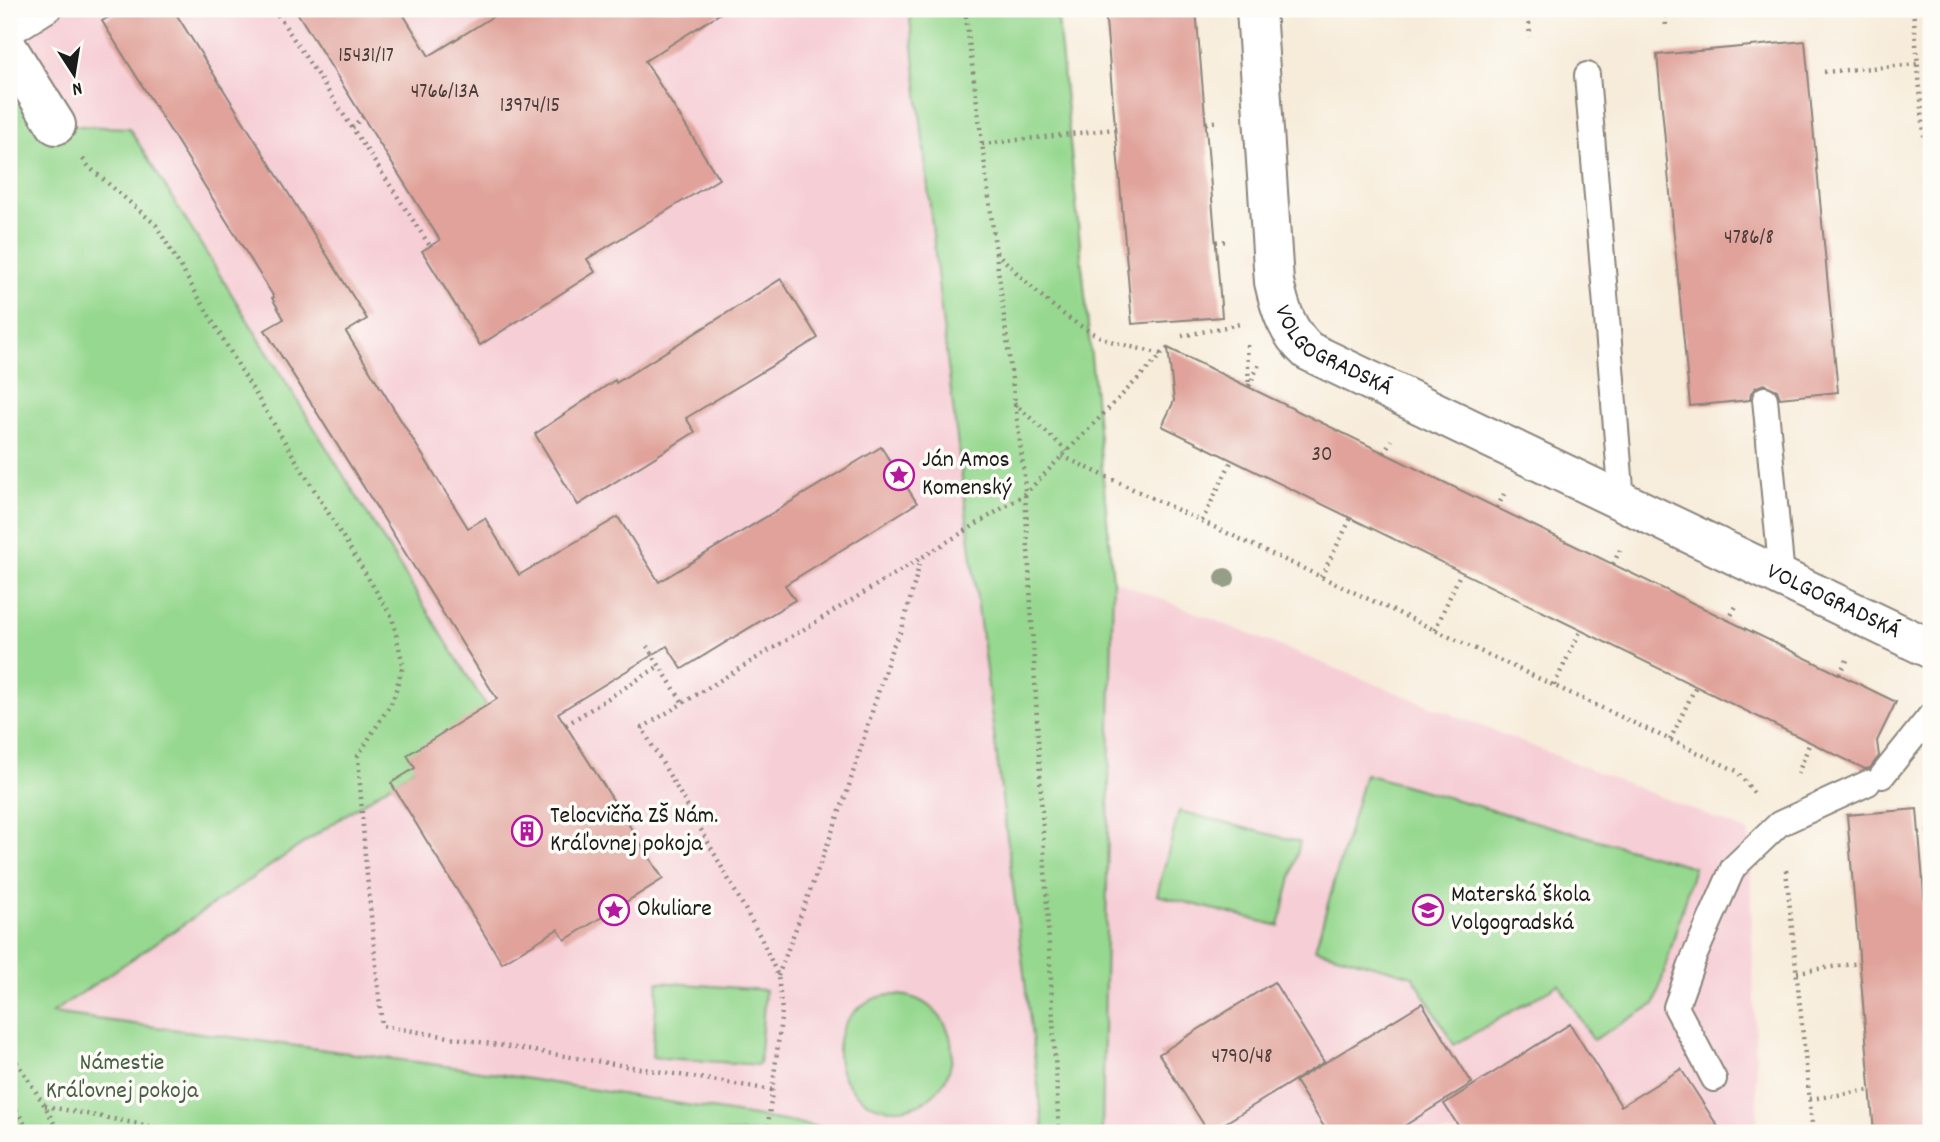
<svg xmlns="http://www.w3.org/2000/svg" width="1940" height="1142" viewBox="0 0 1940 1142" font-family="Dekko,sans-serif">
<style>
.built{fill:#f6cfd6}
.green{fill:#96d88f;stroke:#597a56;stroke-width:2}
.building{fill:#e0a29a}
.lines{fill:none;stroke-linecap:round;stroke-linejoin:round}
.lane-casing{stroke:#8a847b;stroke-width:28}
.street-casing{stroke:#8a847b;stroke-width:42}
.path{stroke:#8a847b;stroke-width:4.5;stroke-dasharray:2 5;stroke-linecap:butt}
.lane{stroke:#fff;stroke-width:24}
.street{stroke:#fff;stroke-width:38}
.tree{fill:#969e88}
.labels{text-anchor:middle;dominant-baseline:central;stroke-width:7;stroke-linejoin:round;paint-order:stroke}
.number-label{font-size:21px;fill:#4d3e3c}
.street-label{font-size:24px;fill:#1c1c1c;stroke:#fdfcf7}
.poi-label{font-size:24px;fill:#1c1c1c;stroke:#fdfcf7;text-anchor:start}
.park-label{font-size:24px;fill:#475e44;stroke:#fdfcf7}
</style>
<rect width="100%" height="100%" fill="#fdfcf7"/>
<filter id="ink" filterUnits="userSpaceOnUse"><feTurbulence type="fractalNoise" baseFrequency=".0143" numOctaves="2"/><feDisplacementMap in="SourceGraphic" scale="14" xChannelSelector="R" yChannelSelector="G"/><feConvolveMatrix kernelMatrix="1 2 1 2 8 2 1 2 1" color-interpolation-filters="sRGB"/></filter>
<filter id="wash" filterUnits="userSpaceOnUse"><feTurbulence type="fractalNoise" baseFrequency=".00686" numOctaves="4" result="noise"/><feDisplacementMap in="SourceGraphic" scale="28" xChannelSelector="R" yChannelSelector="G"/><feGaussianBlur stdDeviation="1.57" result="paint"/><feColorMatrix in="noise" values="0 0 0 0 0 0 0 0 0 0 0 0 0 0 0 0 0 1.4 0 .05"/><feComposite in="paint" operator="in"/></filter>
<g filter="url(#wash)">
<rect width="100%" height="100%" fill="#f7ecda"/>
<path class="built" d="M 9,9 L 909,9 L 942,319 L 1044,1133 L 857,1133 L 468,1069 L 51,1013 L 9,942 Z
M 1113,580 L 1749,832 L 1758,1133 L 1102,1133 Z"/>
<path class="green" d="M 909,9 L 1057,9 L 1113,580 L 1102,1133 L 1044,1133 L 942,319 Z
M 9,50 L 56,125 L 129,128 L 486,706 L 415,768 L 52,1013 L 468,1069 L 857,1133 L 9,1133 Z
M 1365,774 L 1694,867 L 1655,1004 L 1593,1040 L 1559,984 L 1454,1045 L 1413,976 L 1315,949 Z
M 1179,811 L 1300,842 L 1279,926 L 1157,895 Z
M 658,982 L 765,990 L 759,1065 L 652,1057 Z
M838 1052a57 57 0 1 1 114 0a57 57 0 1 1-114 0Z"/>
<g id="blocks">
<path class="building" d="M 123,9 L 173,9 L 367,319 L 346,332 L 468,528 L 485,518 L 519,575 L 618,517 L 659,582 L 881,447 L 917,503 L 785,585 L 795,600 L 682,669 L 667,646 L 558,713 L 663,879 L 565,940 L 558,929 L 502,963 L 391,783 L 415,768 L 407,755 L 497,699 L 265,330 L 284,319 L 272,298 L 274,297 L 102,21 Z
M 295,9 L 400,9 L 429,56 L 505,9 L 727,9 L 645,61 L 719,179 L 587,259 L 595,272 L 480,345 L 422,251 L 440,240 Z
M 1105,9 L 1196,9 L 1222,317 L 1132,324 Z
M 1805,41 L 1838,392 L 1780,398 L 1777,390 L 1764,384 L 1756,387 L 1751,393 L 1750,400 L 1690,406 L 1657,55 Z
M 781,279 L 818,338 L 686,418 L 695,432 L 578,505 L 535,434 L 615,380 L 616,383 Z
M 1168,348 L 1896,702 L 1877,741 L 1879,756 L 1870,768 L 1865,769 L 1162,426 L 1174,401 Z
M 1917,809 L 1931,979 L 1931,1133 L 1874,1133 L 1847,815 Z
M 1274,982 L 1324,1062 L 1209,1133 L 1159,1054 Z
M 1422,1003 L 1472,1083 L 1393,1133 L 1328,1133 L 1295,1081 Z
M 1570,1024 L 1621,1106 L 1681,1069 L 1722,1133 L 1463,1133 L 1444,1104 Z"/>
</g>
</g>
<g filter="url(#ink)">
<use href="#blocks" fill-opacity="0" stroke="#8a847b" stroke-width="2"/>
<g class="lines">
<g class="lane-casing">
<path id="lane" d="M 9,34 L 49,9
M 1587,75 L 1622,501
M 1765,399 L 1782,577
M 1882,776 L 1931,715
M 1714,1079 L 1676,1007 L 1694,957 L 1733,868 L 1779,824 L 1868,783"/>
</g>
<g class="street-casing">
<g id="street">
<path id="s1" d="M 1256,9 L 1274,282 C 1280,309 1287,332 1308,351 L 1931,649"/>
<path d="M 9,50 L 56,125"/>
</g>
</g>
<path class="path" d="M 274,9 L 430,246
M 965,9 L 1024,474 L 1059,1133
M 1528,9 L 1530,37
M 1665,9 L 1666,28
M 1913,9 L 1931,215
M 1824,72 L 1918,64
M 1206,123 L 1219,121
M 352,128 L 362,117
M 982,144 L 1115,129
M 83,159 L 89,167 L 156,225 L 247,380 L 392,617 L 403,665 L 393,700 L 358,756 L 365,855 L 382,1026 L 772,1090
M 1216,242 L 1229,241
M 996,252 C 1027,283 1066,324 1108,340 C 1124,346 1143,349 1161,354
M 1182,336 L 1240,324
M 1247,345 L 1249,387
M 1249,386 L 1260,362
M 1014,403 L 1067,451
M 1384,453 L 1391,440
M 1062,456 L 1737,771 L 1756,796
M 1497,508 L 1504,494
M 1202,521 L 1232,460
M 1613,564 L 1620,550
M 1321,577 L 1351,518
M 1728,621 L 1736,606
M 1435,630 L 1461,572
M 647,646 L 683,703
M 1839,674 L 1849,657
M 1554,685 L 1581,630
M 566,725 L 659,666
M 1670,740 L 1696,686
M 1798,774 L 1810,742
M 1919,833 L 1931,832
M 1786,870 L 1813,1133
M 1929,954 L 1931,954
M 1797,972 L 1860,963
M 778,976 L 847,792 L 892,648 L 902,629 L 921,559
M 9,1050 L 45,1106 L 59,1133
M 9,1098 L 30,1133
M 1810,1099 L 1871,1090
M 45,1106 L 186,1133
M 767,1133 L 782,1011 L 778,976 L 761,938 L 699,826 L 642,728 L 1024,495 L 1168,348"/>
<use href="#lane" class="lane"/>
<use href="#street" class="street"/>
</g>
<circle class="tree" cx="1225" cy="578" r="10"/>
</g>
<defs>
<g id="sight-ring" transform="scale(1.575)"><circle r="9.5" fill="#fdfcf7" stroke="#b5179e" stroke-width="1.5"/><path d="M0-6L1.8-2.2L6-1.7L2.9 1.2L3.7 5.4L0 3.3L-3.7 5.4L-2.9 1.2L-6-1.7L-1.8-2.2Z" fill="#b5179e"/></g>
<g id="building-ring" transform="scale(1.575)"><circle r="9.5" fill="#fdfcf7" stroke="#b5179e" stroke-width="1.5"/><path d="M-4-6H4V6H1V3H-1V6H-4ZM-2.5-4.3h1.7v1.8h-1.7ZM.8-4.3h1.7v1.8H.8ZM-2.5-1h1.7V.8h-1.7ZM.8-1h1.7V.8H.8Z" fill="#b5179e"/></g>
<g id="school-ring" transform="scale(1.575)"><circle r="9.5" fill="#fdfcf7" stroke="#b5179e" stroke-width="1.5"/><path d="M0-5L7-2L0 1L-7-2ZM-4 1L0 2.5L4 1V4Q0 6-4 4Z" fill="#b5179e"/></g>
</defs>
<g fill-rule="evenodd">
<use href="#sight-ring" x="899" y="475"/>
<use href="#building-ring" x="527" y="831"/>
<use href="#sight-ring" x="614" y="910"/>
<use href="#school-ring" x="1428" y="910"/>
</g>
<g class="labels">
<g class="number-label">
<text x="366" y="57">15431/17</text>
<text x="445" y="93">4766/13A</text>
<text x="530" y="107">13974/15</text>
<text x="1749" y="239">4786/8</text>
<text x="1322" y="456">30</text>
<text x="1242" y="1058">4790/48</text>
</g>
<g class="street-label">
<text stroke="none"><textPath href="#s1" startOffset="371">VOLGOGRADSKÁ</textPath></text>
<text stroke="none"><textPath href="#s1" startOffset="934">VOLGOGRADSKÁ</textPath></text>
</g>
<g class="poi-label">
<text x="922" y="461">Ján Amos<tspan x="922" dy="28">Komenský</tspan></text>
<text x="550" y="817">Telocvičňa ZŠ Nám.<tspan x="550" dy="28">Kráľovnej pokoja</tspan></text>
<text x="1451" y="896">Materská škola<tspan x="1451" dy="28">Volgogradská</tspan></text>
<text x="637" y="910">Okuliare</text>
</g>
<g class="park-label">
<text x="122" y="1064">Námestie<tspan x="122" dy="28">Kráľovnej pokoja</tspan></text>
</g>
</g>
<rect width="1940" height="1142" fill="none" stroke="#fdfcf7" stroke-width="35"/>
<g transform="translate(74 74) rotate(168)" stroke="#fdfcf7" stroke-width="5" paint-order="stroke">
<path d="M0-5L12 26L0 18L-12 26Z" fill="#1c1c1c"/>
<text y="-10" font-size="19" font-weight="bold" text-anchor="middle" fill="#1c1c1c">N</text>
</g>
</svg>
